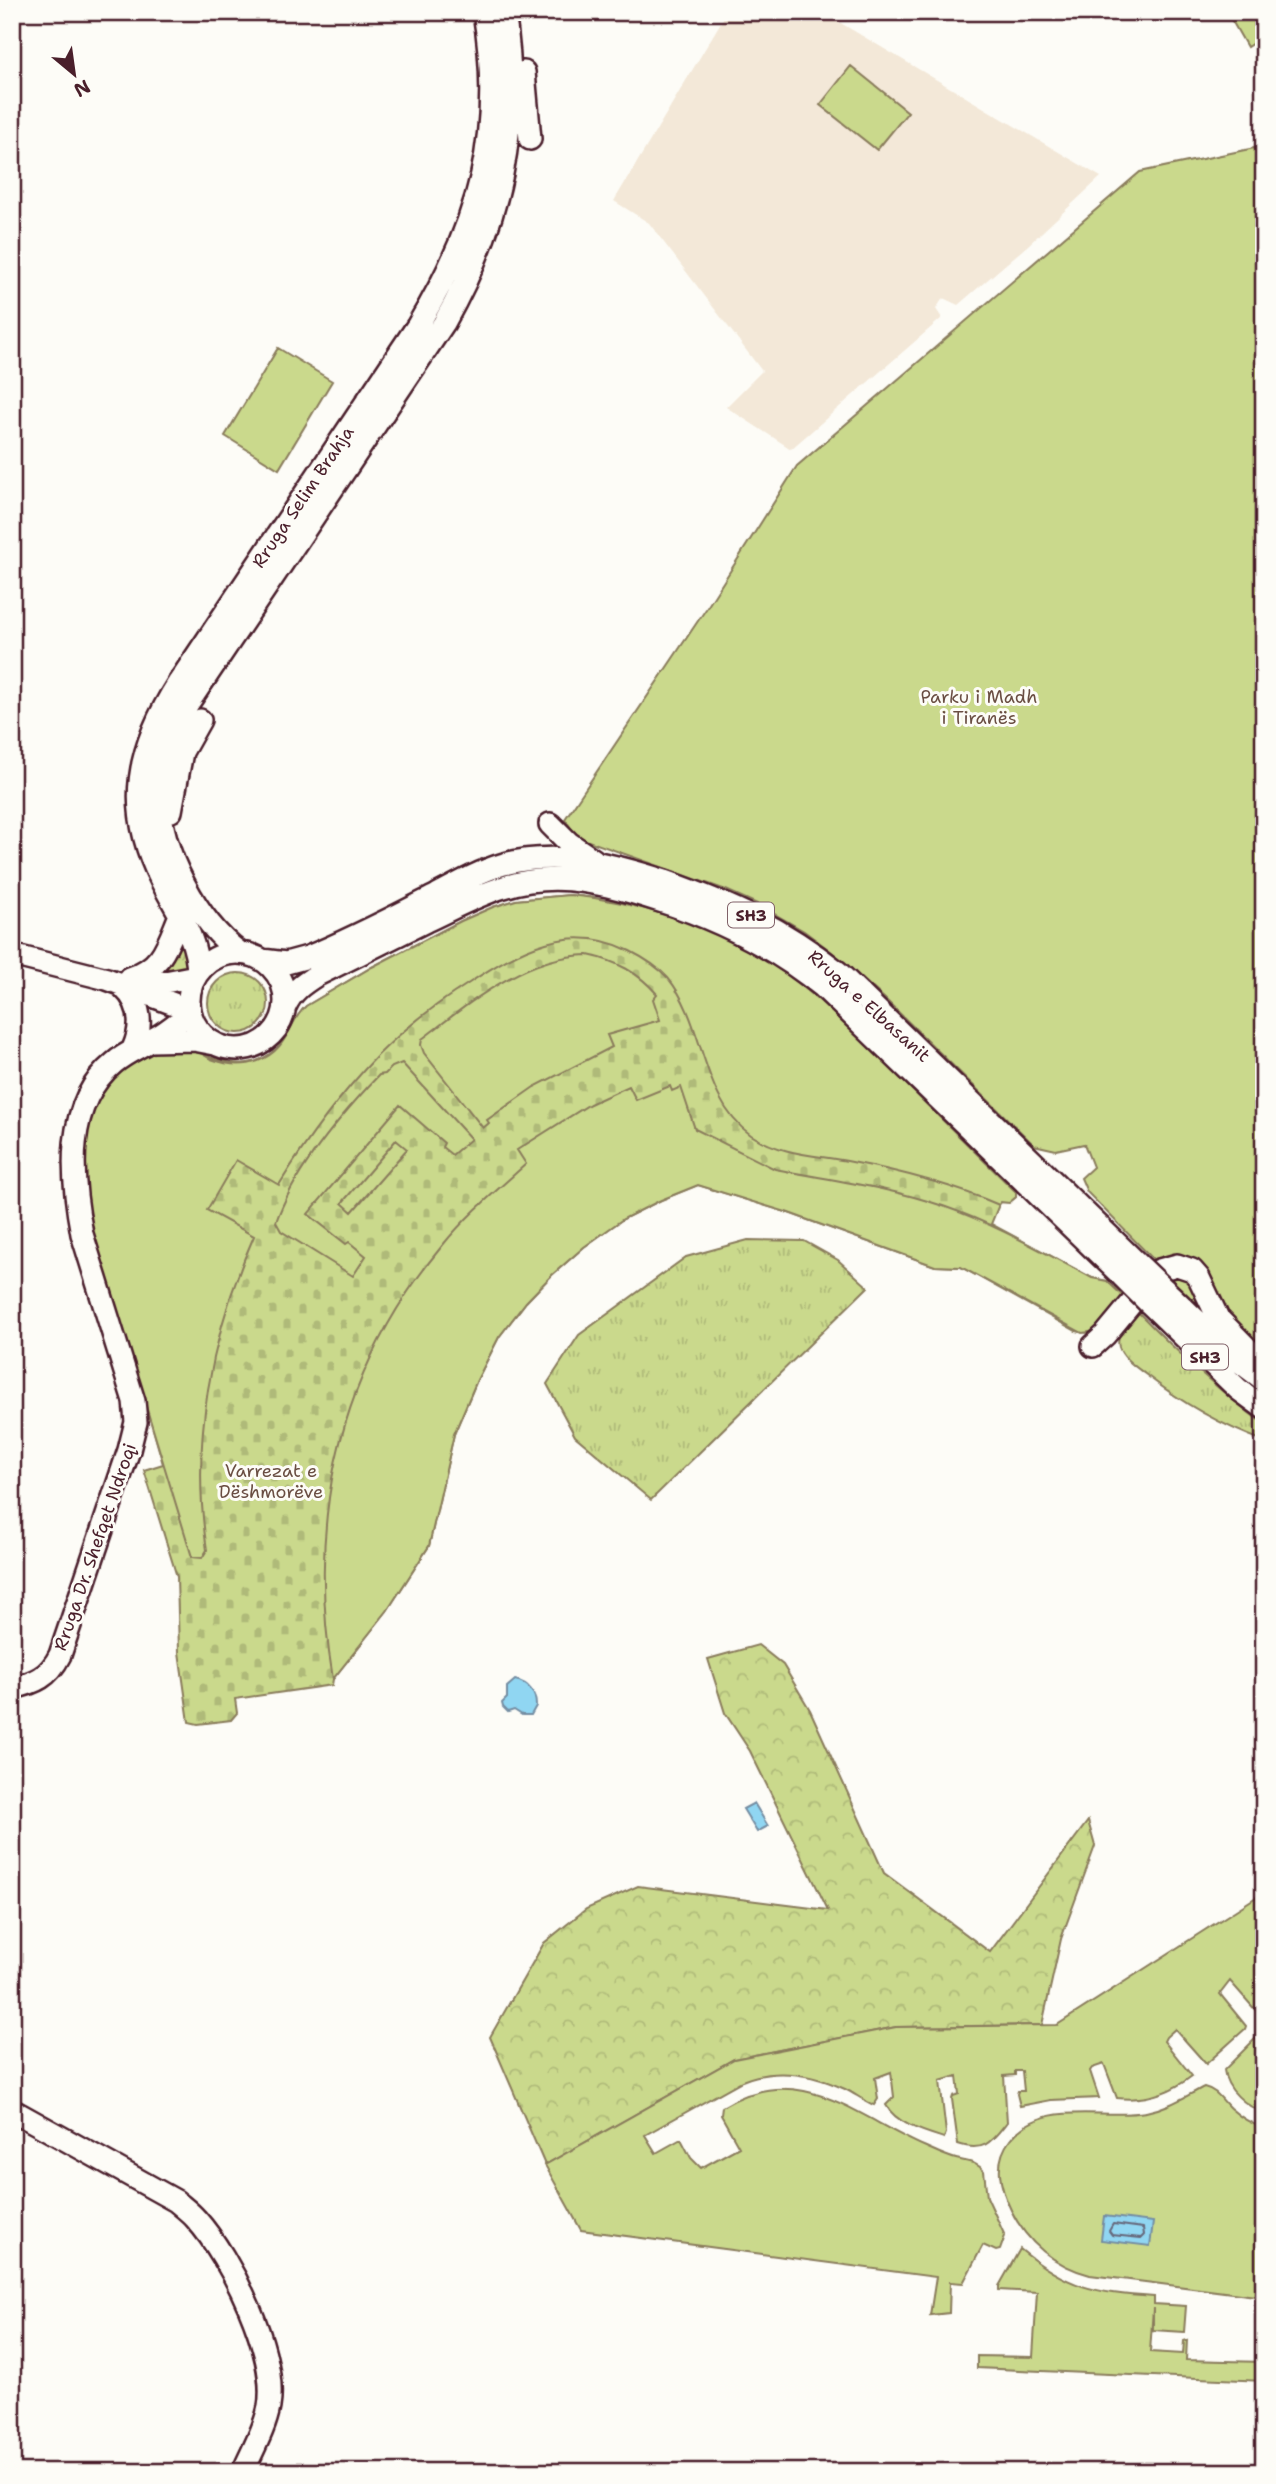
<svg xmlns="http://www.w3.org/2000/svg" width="1276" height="2484" viewBox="0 0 1276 2484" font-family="'Shantell Sans',sans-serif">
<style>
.built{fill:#f3e8d8}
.grass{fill:url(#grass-tufts);stroke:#8a7c5c;stroke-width:2}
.forest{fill:url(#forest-crowns);stroke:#8a7c5c;stroke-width:2}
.cemetery{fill:url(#cemetery-stones);stroke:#8a7c5c;stroke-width:2}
.green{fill:#cad98c;stroke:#8a7c5c;stroke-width:2}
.water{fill:#90d6f2;stroke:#748da2;stroke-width:2}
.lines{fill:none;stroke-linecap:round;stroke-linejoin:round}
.shore{stroke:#66687b;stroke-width:2}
.major-casing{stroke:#4a1f2b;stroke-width:26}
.major{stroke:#fdfcf7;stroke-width:21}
.major-bridge-casing{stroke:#4a1f2b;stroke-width:26;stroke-linecap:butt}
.major-bridge{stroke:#fdfcf7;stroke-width:21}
.labels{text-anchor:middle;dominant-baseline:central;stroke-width:6;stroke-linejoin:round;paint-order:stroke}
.shield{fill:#fdfcf7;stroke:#806168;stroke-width:2}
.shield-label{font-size:16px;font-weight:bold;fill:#4a1f2b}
.street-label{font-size:18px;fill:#4a1f2b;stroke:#fdfcf7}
.park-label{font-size:18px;fill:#6a4e43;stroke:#fdfcf7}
</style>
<defs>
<pattern id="grass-tufts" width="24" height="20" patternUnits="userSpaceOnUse" patternTransform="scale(1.75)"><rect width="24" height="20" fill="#cad98c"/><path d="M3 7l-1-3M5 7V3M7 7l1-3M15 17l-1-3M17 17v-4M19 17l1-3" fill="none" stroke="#afba79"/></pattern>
<pattern id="forest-crowns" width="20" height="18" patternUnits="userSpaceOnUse" patternTransform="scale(1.75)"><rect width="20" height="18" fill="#cad98c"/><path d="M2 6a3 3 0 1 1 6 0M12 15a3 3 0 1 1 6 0" fill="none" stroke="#afba79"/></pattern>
<pattern id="cemetery-stones" width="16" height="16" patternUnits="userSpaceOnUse" patternTransform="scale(1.75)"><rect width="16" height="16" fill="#cad98c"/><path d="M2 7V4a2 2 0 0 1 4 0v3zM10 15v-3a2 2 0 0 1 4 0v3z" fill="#afba79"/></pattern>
</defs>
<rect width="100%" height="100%" fill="#fdfcf7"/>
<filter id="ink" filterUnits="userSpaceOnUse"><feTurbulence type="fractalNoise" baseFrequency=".0143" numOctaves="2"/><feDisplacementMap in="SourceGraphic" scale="14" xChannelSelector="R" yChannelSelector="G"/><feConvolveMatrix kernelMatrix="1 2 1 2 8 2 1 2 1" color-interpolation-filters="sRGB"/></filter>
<g filter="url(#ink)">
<path class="built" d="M 727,12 L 822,12 L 1101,177 L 1027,246 L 958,305 L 943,298 L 936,309 L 942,318 L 791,449 L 726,407 L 762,371 L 649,223 L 614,201 Z"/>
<path class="grass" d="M 180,942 L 185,947 L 186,971 L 151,973 Z
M208 1003a30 30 0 1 1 60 0a30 30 0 1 1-60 0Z
M 748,1240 L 804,1241 L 838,1260 L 868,1287 L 651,1500 L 575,1436 L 547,1384 L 579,1335 L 686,1257 Z
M 1183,1271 L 1217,1327 L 1164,1275 Z
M 1134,1308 C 1175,1350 1216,1389 1264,1424 L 1264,1441 C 1220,1425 1182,1403 1145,1374 C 1136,1367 1123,1359 1119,1347 C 1115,1332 1127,1320 1134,1308 Z"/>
<path class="forest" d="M 758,1645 L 783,1665 L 810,1710 L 884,1873 L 990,1952 L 1088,1821 L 1095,1846 L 1061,1939 L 1042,2025 L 896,2027 L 734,2059 L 545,2165 L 490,2037 L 544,1943 L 586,1909 L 638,1886 L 828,1910 L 750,1751 L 725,1713 L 708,1659 Z"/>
<path class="cemetery" d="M 570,895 C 638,901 711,926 770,963 C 816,993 855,1033 894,1072 C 934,1112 975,1152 1016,1192 L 1016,1197 C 1011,1202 1007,1203 1000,1202 L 991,1224 L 1092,1278 L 1107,1281 L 1088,1333 L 1076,1331 L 961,1267 L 935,1266 L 786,1212 L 698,1185 L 661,1200 L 623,1219 L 584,1247 L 552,1275 L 526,1302 L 499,1337 L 477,1380 L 454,1434 L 429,1546 L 387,1611 L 333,1679 L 332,1685 L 235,1699 L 237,1713 L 231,1720 L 198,1724 L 189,1722 L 179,1652 L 177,1577 L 144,1470 L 163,1464 L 87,1199 L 88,1132 L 91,1120 L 105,1089 L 194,1050 C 231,1069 264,1072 290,1033 C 296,1024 297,1014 306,1006 L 372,967 L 461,921 L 493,907 L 516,900 Z"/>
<path class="green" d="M 1227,12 L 1264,12 L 1264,36 L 1247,47 Z
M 851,66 L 908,112 L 877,150 L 820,105 Z
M 1264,146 L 1264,1346 C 1254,1339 1242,1332 1233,1322 C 1216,1302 1218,1271 1191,1259 C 1178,1253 1168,1255 1154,1260 L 1087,1192 L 1081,1178 L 1093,1167 L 1084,1144 L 1056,1150 L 1034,1145 L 885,999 L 832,952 L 804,931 L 757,904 L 726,890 L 577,837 L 565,819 L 706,609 L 797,466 L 1140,172 Z
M 278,348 L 332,381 L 279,469 L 225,436 Z
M 569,895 C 638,901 711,926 770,963 C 816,993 855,1033 894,1072 C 934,1112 975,1152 1016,1192 L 1016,1197 L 1009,1203 L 1001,1202 L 999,1205 C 951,1184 899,1171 847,1161 C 814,1155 779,1154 751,1135 C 700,1099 706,1024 668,978 C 657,966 644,958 630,951 C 570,921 520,949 469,983 C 436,1004 406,1027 378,1055 C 340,1095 308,1138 279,1185 L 236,1160 L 207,1210 L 254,1236 C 211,1333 190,1444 207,1550 L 202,1558 L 192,1557 L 91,1226 C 85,1189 79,1139 95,1104 C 102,1089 114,1077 126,1067 C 144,1052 169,1047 192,1050 C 199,1051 205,1056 211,1059 C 227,1065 242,1067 258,1061 C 290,1048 287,1023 306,1006 L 372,967 L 461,921 L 493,907 L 516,900 Z
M 588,955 C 616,961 638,972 657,994 L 653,999 L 660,1020 L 607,1035 L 612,1047 L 534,1087 L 487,1120 L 489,1123 L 483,1128 L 424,1053 L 421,1045 L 422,1039 C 471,1002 524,956 588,955 Z
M 402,1063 L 471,1139 L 452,1155 L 442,1147 L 444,1143 L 400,1105 L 308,1214 L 346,1244 L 349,1242 L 366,1256 L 353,1276 L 281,1231 L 276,1222 C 294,1171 342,1114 379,1075 L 385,1074 L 392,1067 Z
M 629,1086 L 636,1100 L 670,1086 L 672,1091 L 681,1087 L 695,1129 L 775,1169 C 831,1180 889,1187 943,1206 C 995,1224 1043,1252 1092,1278 L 1107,1281 L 1128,1301 L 1098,1331 L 1082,1333 L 961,1267 L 935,1266 L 786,1212 L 698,1185 L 661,1200 L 623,1219 L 584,1247 L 552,1275 L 526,1302 L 499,1337 L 477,1380 L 454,1434 L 429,1546 L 387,1611 L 333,1679 C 306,1519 338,1372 442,1246 C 467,1215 497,1190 526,1164 L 517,1150 L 590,1104 Z
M 396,1140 L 407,1149 L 352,1212 L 342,1203 Z
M 1264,1892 L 1264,2011 L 1258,2013 L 1230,1981 L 1220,1994 L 1246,2026 L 1245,2029 L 1206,2064 L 1175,2029 L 1166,2037 L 1164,2041 L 1192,2076 C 1170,2093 1144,2101 1117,2098 L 1104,2064 L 1092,2068 L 1090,2071 L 1099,2098 L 1051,2100 L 1020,2106 L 1017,2094 L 1018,2091 L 1024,2091 L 1022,2071 L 1015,2071 L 1015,2075 L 1004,2076 L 1007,2122 C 992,2141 985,2153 958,2144 L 952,2099 L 953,2096 L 959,2094 L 957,2076 L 940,2081 L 946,2133 L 944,2138 C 925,2132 896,2124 886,2105 L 894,2097 L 891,2072 L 875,2078 L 878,2099 L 874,2105 C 864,2101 855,2094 845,2089 C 812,2074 776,2067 742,2081 L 645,2135 L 656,2153 L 681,2139 L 691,2158 L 701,2168 L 739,2147 L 721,2115 L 722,2107 C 800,2059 856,2117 926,2147 C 935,2151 945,2156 956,2159 C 967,2162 976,2161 984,2171 L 987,2197 L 1005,2236 L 1000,2250 L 996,2251 L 983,2245 L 963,2283 L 950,2282 L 949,2313 L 930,2315 L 936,2277 L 581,2230 L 545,2165 L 734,2059 L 896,2027 L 1057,2025 Z
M 1264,2030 L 1264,2113 C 1246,2106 1226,2090 1224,2070 Z
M 1204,2087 C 1217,2090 1221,2099 1230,2108 C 1240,2117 1251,2124 1264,2128 L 1264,2297 L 1090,2275 C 1055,2266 1027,2243 1011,2210 C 1000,2187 993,2162 1010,2140 C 1043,2098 1101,2120 1146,2112 C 1168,2108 1184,2097 1204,2087 Z
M 1020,2249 C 1067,2288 1095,2293 1154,2297 L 1154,2304 L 1186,2306 L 1184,2332 L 1153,2330 L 1153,2308 L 1150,2352 L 1183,2354 L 1184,2341 L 1187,2340 L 1186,2360 L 1264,2362 L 1264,2381 L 977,2368 L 977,2356 L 1033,2357 L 1037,2292 L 999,2290 L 999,2286 Z"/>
<path class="water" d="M 515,1680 C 529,1683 536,1693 536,1706 L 531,1715 L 522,1715 L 514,1710 L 508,1712 L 503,1707 L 502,1703 L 507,1698 L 507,1687 Z
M 754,1803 L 768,1826 L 757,1832 L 743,1809 Z
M 1104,2216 L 1153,2222 L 1150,2246 L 1101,2240 Z"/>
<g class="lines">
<path class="shore" d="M 1113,2224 L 1143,2228 L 1144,2235 L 1141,2238 L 1112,2235 L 1109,2231 Z"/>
<g class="major-casing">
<path id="major" d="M 524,72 L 530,139
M 171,811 L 182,752 L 200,720
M 550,824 L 569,843 L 594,860
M 240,953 C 198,922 160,852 160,798 C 159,764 171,735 187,705 L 444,323 C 501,222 522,128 504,12
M189 1001a48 48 0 1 1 96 0a48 48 0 1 1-96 0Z
M 12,955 L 107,979 L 190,1010
M 262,960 L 286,963 L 308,957 C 352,939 394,917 437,895 C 459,883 480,871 504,864 C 559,850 613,864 665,881 C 732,905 781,927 838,972 L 1136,1262
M 198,973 C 197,936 177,912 161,880 C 124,807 137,748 179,682 L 418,325 C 480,222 504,132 484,12
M 129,978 L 165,982 L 196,976
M 129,978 C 163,967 167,946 180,915
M 123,987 C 142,1004 143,1026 133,1049
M 285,1007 C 292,991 303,984 317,975 C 353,957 390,939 426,921 C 452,909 477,895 504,887 C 557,870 609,884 660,901 C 720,920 773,946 823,987 L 1123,1277
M 151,1041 L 194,1040 L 215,1044
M 1164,1289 L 1240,1362 L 1264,1380
M 1149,1303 L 1238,1389 L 1264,1408
M 1093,1346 L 1105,1335 L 1159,1270 L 1177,1265 L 1192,1270 L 1199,1278 L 1218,1318 L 1264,1365
M 12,1688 C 35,1683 49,1677 60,1655 L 129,1450 L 136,1422 L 134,1401 L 82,1234 C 71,1177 64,1104 114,1063 C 127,1052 141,1047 155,1038 C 168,1031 179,1021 190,1013
M 12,2110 L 176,2201 C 183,2207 190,2212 196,2219 C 231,2258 278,2353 269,2407 C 265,2429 252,2451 243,2472"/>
</g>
<use href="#major" class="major"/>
<g class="major-bridge-casing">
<path id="major-bridge" d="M 1136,1262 L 1164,1289
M 1123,1277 L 1149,1303"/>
</g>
<use href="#major-bridge" class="major-bridge"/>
</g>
</g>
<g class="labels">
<g class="shield">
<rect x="728" y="902.5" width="46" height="25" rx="5"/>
<rect x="1182" y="1344.5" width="46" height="25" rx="5"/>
</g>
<g class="shield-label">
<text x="751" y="915">SH3</text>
<text x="1205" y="1357">SH3</text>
</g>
<g class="street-label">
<text transform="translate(303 497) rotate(-56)">Rruga Selim Brahja</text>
<text transform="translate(869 1006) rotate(42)">Rruga e Elbasanit</text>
<text transform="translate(95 1547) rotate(-71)">Rruga Dr. Shefqet Ndroqi</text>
</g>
<g class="park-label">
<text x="979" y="697">Parku i Madh<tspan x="979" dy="21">i Tiranës</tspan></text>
<text x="271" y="1471">Varrezat e<tspan x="271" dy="21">Dëshmorëve</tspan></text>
</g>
</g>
<rect width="1276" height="2484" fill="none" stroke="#fdfcf7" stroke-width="42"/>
<rect x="21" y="21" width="1234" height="2442" fill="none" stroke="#4a1f2b" stroke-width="2.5" filter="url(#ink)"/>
<g transform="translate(74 74) rotate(151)" stroke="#fdfcf7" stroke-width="5" paint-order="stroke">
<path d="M0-5L12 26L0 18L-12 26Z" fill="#4a1f2b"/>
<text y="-10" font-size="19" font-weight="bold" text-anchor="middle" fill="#4a1f2b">N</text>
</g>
</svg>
